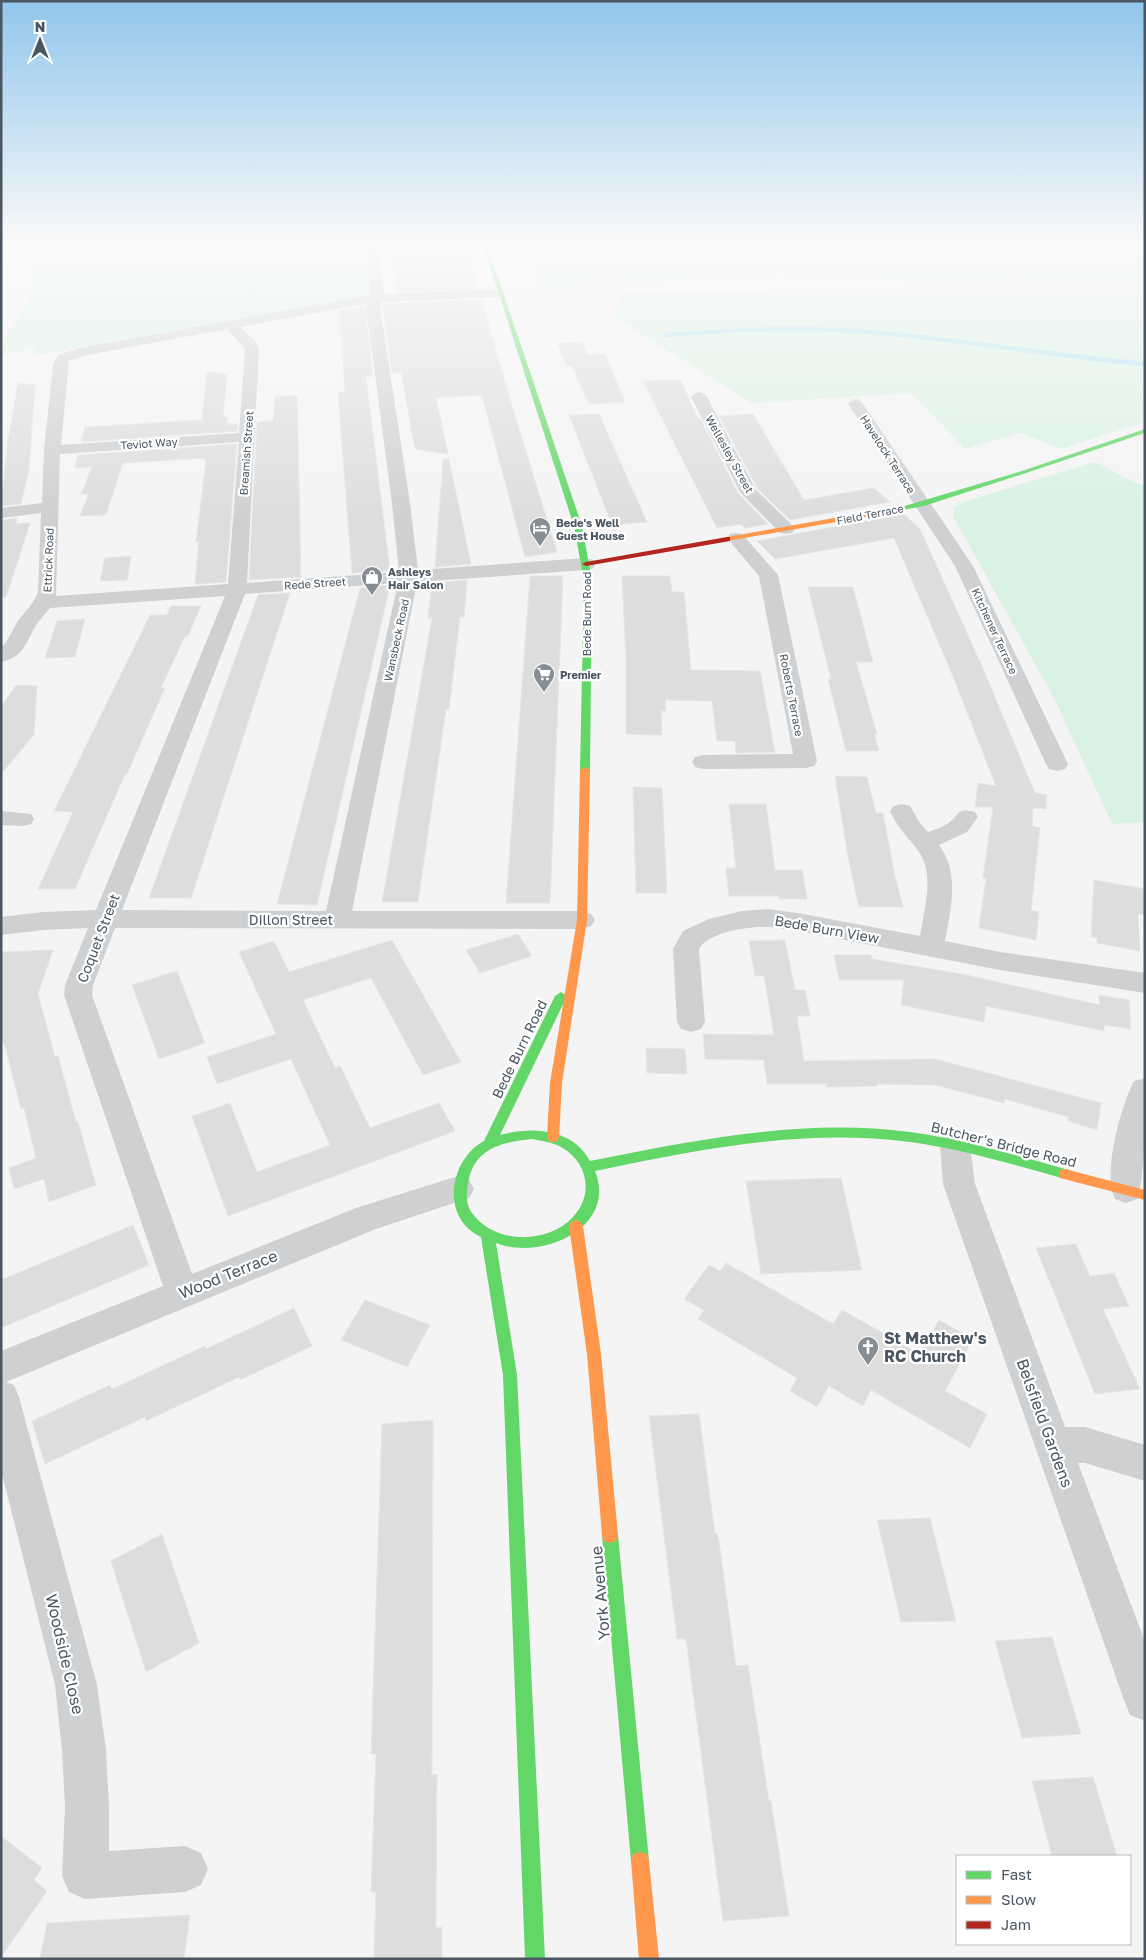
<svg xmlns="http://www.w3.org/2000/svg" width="1146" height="1960" viewBox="0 0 1146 1960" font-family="'Golos Text',sans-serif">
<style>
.green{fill:#d9f2e3}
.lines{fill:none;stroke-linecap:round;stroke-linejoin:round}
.stream{stroke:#aee2f0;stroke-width:4.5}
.building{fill:#ddddde;stroke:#e5e6e7}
.street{fill:#ced0d2;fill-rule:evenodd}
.fast{fill:#63d668;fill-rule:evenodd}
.slow{fill:#ff974d;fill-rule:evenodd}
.jam{fill:#b3261e;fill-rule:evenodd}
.labels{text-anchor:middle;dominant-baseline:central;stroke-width:4.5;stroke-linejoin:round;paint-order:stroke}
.far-street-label{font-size:11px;fill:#4a5661;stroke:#fff}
.far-poi-label{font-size:11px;font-weight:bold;fill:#4a5661;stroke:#fff;text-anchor:start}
.street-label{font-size:14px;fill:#4a5661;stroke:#fff}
.near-street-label{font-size:16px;fill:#4a5661;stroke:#fff}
.near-poi-label{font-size:16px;font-weight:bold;fill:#4a5661;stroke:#fff;text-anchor:start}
</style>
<rect width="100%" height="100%" fill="#f4f4f4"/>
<path class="green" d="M 30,245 L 368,245 L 374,291 L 364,297 L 55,352 L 35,355 L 34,348 L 1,355 L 1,345 L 32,294 Z
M 524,245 L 663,245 L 594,283 L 545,288 Z
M 672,245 L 752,245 L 778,276 L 601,283 Z
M 759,245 L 1145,245 L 1145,283 L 986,283 L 784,277 Z
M 618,293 L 1145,296 L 1145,422 L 1061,449 L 1020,433 L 965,449 L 912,393 L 752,403 L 617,319 Z
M 1094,462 C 1113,468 1126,481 1145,486 L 1145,822 L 1112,824 L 1056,702 L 953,516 L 954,507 L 963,502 Z"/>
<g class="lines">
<path class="stream" d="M 665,335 C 722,331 779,327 836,330 C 939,335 1042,355 1145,364"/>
</g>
<path class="building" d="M 465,245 L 475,274 L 473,274 L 478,288 L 395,292 L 393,282 L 395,282 L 389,248 Z
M 482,300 L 512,406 L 557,552 L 525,557 L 482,395 L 436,398 L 448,454 L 415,449 L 401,372 L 392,374 L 383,304 Z
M 365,306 L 373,376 L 366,377 L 390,571 L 352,573 L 338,393 L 345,392 L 339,310 Z
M 582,342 L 587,355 L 605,354 L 625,402 L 589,404 L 572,366 L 566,366 L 558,343 Z
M 207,372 L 227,374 L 223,417 L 227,417 L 227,424 L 238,424 L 237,431 L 81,442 L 85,427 L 202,420 Z
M 681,380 L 697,418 L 700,418 L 738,493 L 768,524 L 745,528 L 741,524 L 717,528 L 643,381 Z
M 18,383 L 35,385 L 29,468 L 21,504 L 1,506 L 8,441 Z
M 297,395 L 301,577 L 249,580 L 257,422 L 273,421 L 275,397 Z
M 599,414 L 647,522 L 612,525 L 569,415 Z
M 753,414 L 804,500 L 874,488 L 890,502 L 790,520 L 758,489 L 719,416 Z
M 237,444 L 226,582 L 195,584 L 199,541 L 196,542 L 206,460 L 205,458 L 123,463 L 106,515 L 80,516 L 89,494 L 81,494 L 92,467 L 75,468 L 78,455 Z
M 443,459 L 449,459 L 471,564 L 435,567 Z
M 904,514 L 920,529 L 985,673 L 1035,793 L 1047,795 L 1046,809 L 1033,808 L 1032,826 L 1040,828 L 1031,910 L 1039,912 L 1036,940 L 979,928 L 986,878 L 983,877 L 993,807 L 975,807 L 978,783 L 996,786 L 952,674 L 894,538 L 775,559 L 757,541 Z
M 17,518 L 16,524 L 30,523 L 6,597 L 1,597 L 1,520 Z
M 131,556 L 127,580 L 100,581 L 105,558 Z
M 530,576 L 563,576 L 550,903 L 506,903 Z
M 622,576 L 670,576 L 672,592 L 684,592 L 691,670 L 760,671 L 775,752 L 736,753 L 735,741 L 717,741 L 712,701 L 665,700 L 666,711 L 661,711 L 662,735 L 626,734 L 626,658 Z
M 467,580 L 464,617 L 460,617 L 449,709 L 446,709 L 418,902 L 382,902 L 432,618 L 428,618 L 432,583 Z
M 390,585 L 317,905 L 277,904 L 360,588 Z
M 808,587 L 853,587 L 873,662 L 856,662 L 877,734 L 874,734 L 879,751 L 846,751 L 828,679 L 831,679 Z
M 290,593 L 191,898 L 149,898 L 258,595 Z
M 171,606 L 201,606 L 188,636 L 185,636 L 161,688 L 165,688 L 127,774 L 125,774 L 75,889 L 38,889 L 73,812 L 54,811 L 150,615 L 167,615 Z
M 85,619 L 75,657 L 45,658 L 57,621 Z
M 16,685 L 37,686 L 34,735 L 1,774 L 1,707 Z
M 835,776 L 867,777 L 876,813 L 883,813 L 895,877 L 903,907 L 859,907 L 848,857 Z
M 633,787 L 662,788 L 667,893 L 636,893 Z
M 729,804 L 766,804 L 775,870 L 802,870 L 807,899 L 779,899 L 779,896 L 729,896 L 726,868 L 736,868 Z
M 1094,880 L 1145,889 L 1145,915 L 1138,914 L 1140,951 L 1097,943 L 1097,938 L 1091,937 Z
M 518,934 L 532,956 L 480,973 L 466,950 Z
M 392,940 L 461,1062 L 423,1075 L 371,978 L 303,1000 L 335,1068 L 340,1066 L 370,1128 L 439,1103 L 455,1131 L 228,1216 L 192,1116 L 230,1103 L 257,1172 L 330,1145 L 291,1059 L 217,1084 L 207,1057 L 276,1034 L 239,952 L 274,941 L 289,972 Z
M 785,940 L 795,990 L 805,990 L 810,1016 L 797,1016 L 804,1061 L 935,1059 L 1101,1103 L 1097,1130 L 1068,1121 L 1068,1117 L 1005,1099 L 1004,1103 L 935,1085 L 877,1084 L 878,1086 L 826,1087 L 826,1084 L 767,1084 L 764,1060 L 705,1059 L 703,1034 L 774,1035 L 764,976 L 755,976 L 749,941 Z
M 53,950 L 38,994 L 55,1057 L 58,1056 L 76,1122 L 78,1122 L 96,1185 L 49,1202 L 44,1179 L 14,1189 L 9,1168 L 36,1158 L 24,1108 L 21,1109 L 4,1042 L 1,1043 L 1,952 Z
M 834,955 L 871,955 L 872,959 L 962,974 L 1100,1005 L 1099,995 L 1129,1000 L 1131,1029 L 1104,1025 L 1104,1031 L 986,1006 L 984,1022 L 901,1005 L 904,980 L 839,980 Z
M 177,971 L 205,1043 L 159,1059 L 132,985 Z
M 646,1048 L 685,1049 L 687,1074 L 647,1073 Z
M 841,1178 L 862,1270 L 761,1274 L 746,1181 Z
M 133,1225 L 149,1265 L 1,1328 L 1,1280 Z
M 1076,1244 L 1090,1276 L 1114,1273 L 1129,1306 L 1103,1309 L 1140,1389 L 1095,1394 L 1036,1248 Z
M 726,1263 L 833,1324 L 842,1310 L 920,1354 L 939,1320 L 973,1339 L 945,1391 L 987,1414 L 970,1448 L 871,1390 L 863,1406 L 829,1386 L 817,1407 L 790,1391 L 797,1378 L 698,1319 L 704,1310 L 684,1299 L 709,1265 L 720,1271 Z
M 365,1300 L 430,1325 L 407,1367 L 341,1340 Z
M 294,1308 L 312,1346 L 240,1380 L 239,1377 L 146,1421 L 145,1417 L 45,1464 L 32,1421 L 110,1385 L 112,1389 L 205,1346 L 206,1349 Z
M 699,1414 L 715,1534 L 718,1534 L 736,1666 L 748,1665 L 769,1801 L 771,1801 L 789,1916 L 723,1921 L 686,1639 L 677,1639 L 649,1416 Z
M 433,1420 L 432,1775 L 437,1774 L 436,1928 L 442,1927 L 442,1959 L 374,1959 L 376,1892 L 371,1892 L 376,1754 L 371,1754 L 382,1424 Z
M 930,1518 L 956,1621 L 901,1622 L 877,1520 Z
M 162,1534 L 199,1643 L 146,1672 L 111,1561 Z
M 1052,1637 L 1081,1734 L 1022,1738 L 995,1641 Z
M 1093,1777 L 1117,1856 L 1052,1856 L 1032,1781 Z
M 1,1836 L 42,1868 L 34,1880 L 47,1891 L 1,1957 Z
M 190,1915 L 184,1959 L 40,1959 L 47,1923 Z"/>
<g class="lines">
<path class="street" d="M 366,245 L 378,245 L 384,294 L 500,289 L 507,293 L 500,297 L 381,302 L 380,307 L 410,503 L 418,570 L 586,558 L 593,560 L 595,564 L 593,568 L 586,570 L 417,582 L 352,911 L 582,911 L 591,914 L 595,920 L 591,926 L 582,929 L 115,928 L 93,985 L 92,995 L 192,1274 L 356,1208 L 458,1176 L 469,1180 L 474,1189 L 469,1198 L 376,1229 L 6,1382 L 14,1385 L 19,1397 L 97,1685 L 106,1750 L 109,1807 L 109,1851 L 185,1846 L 201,1853 L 208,1869 L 201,1885 L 185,1892 L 85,1899 L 69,1892 L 62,1876 L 65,1807 L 62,1750 L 55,1685 L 1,1470 L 1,1351 L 163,1286 L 64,995 L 65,985 L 88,928 L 43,930 L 1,935 L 1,917 L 43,912 L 96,910 L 225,596 L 50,608 C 45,614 39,620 35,627 C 25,645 23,657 1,662 L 1,648 C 9,640 12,630 18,621 C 25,611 34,604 38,592 L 41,513 L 1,518 L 1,508 L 42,503 L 44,450 L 53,365 L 58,355 L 80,348 L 371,295 ZM 368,303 L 366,307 L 392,503 L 399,572 L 247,583 L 259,349 L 256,342 L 240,327 ZM 227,329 L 245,349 L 239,433 L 61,445 L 69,361 L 83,356 ZM 239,442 L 228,584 L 56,596 L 60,454 ZM 398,583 L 326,911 L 122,910 L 245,594 Z
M 699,392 L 704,394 L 707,397 L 756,490 L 792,525 L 795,529 L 792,533 L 786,534 L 780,533 L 740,492 L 691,397 L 694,394 Z
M 856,399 L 861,401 L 973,566 L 1068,764 L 1065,769 L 1057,771 L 1049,769 L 1046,764 L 955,566 L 848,404 L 851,401 Z
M 736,533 L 742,534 L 778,575 L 817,761 L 814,766 L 806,768 L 703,769 L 695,767 L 692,762 L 695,757 L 703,755 L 793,754 L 759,576 L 727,538 L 730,534 Z
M 902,804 L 910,806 L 920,823 L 928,832 C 936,829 945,827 951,821 C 961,812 958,808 975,812 L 978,817 L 967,832 L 939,845 C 960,873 951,909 945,941 L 1000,952 L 1145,973 L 1145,993 L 1000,970 L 798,931 C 788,930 777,927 767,927 C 749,926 708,932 699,949 L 705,1022 L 701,1029 L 691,1032 L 681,1029 L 677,1022 L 673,949 L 683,931 L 709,919 L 742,911 L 767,909 L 798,913 L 920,936 C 924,911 935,875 919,852 C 908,836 899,831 890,811 L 894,806 Z
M 1,811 L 31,814 L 34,819 L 31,824 L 22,826 L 1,825 Z
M 1145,1078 C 1145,1107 1146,1175 1137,1199 L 1126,1203 L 1115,1199 C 1102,1173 1121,1106 1134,1081 Z
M 955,1133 L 966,1136 L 970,1145 L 975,1184 L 1065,1427 L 1085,1427 L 1145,1445 L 1145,1481 L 1085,1463 L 1078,1463 L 1145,1642 L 1145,1721 L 1130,1715 L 1124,1700 L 943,1184 L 940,1145 L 944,1136 Z"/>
<path class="fast" d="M 483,245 L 487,245 L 582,526 L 592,581 L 590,770 L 585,773 L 580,770 L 584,581 L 574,526 Z
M 1145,429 L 1145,433 L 1026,473 L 924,506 L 902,510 L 898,508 L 1022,471 Z
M 561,992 L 567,996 L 500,1135 C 532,1126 573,1129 590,1161 C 695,1140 802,1118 910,1132 C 963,1139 1014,1155 1065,1169 L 1070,1170 L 1071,1174 L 1070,1178 L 1065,1179 C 1014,1165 963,1149 910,1142 C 805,1128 699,1149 595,1171 C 618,1228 541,1261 496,1243 L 517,1375 L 545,1959 L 525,1959 L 503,1375 L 481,1237 C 440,1218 449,1160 484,1141 L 555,996 ZM 532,1139 C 542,1141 552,1142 561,1147 C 588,1162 594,1195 573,1217 C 548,1244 495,1245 472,1213 C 466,1205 466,1194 468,1184 C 473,1149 501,1142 532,1139 Z
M 610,1527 L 616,1529 L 618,1535 L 649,1861 L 647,1868 L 640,1870 L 633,1868 L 631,1861 L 602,1535 L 604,1529 Z"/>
<path class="slow" d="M 902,506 L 905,506 L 905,510 L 727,541 L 723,539 L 727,537 Z
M 585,767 L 590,770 L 587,920 L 562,1083 L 559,1137 L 557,1141 L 553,1142 L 549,1141 L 547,1137 L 550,1083 L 577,920 L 580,770 Z
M 1065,1169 L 1145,1190 L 1145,1200 L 1060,1178 L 1059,1174 L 1060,1170 Z
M 576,1220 L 581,1222 L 583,1226 L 601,1354 L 618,1535 L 616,1541 L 610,1543 L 604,1541 L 602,1535 L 587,1354 L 569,1226 L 571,1222 Z
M 640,1852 L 647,1854 L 649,1861 L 659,1959 L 639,1959 L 631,1861 L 633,1854 Z"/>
<path class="jam" d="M 727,537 L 730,537 L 730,541 L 586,566 L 582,564 L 586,562 Z"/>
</g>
<linearGradient id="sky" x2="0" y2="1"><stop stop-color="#91c6eb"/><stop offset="0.47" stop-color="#fafafa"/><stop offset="1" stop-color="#fafafa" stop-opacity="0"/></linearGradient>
<rect width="1146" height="519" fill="url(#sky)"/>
<defs>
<g id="hotel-pin" transform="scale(1.125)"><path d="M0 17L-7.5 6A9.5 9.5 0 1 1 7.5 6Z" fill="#868d94" stroke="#fff"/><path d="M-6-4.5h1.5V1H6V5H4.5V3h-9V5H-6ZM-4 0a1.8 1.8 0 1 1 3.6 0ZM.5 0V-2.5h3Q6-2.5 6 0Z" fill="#fff"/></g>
<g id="shop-pin" transform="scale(1.125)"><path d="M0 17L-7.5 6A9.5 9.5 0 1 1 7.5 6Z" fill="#868d94" stroke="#fff"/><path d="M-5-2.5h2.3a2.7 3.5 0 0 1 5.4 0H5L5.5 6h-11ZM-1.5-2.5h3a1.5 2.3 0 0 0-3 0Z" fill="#fff"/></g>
<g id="supermarket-pin" transform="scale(1.125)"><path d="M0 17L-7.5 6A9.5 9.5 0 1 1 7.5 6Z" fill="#868d94" stroke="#fff"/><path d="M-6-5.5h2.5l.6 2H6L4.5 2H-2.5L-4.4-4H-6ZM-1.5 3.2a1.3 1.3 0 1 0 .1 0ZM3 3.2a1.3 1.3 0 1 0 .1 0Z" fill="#fff"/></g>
<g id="church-pin" transform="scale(1.125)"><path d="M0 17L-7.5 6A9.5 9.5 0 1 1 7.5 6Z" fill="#868d94" stroke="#fff"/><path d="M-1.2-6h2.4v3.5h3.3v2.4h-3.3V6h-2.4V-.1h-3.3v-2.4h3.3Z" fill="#fff"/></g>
</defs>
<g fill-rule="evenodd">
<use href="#hotel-pin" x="540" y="528"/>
<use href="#shop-pin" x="372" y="577"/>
<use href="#supermarket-pin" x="544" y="674"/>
<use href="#church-pin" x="868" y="1347"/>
</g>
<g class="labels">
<g class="far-street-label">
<text transform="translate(149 443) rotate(-4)">Teviot Way</text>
<text transform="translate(246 453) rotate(-86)">Breamish Street</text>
<text transform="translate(730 454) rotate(61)">Wellesley Street</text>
<text transform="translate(888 454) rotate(57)">Havelock Terrace</text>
<text transform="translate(870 514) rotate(-11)">Field Terrace</text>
<text transform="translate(48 560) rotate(-88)">Ettrick Road</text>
<text transform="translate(315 583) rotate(-4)">Rede Street</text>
<text transform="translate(586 614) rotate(-90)">Bede Burn Road</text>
<text transform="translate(995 631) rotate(65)">Kitchener Terrace</text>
<text transform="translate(396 640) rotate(-78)">Wansbeck Road</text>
<text transform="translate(792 695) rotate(79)">Roberts Terrace</text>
</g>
<g class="far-poi-label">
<text x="556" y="522">Bede's Well<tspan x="556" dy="13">Guest House</tspan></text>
<text x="388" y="571">Ashleys<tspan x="388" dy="13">Hair Salon</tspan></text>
<text x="560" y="674">Premier</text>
</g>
<g class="street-label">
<text x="291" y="919">Dillon Street</text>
<text transform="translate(827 929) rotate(10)">Bede Burn View</text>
<text transform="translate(98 938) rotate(-69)">Coquet Street</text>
<text transform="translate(519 1049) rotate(-64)">Bede Burn Road</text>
<text transform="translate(1004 1144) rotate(14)">Butcher's Bridge Road</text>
</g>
<g class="near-street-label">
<text transform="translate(228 1274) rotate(-22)">Wood Terrace</text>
<text transform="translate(1045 1423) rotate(70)">Belsfield Gardens</text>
<text transform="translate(600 1593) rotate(-95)">York Avenue</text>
<text transform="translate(65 1654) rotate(77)">Woodside Close</text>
</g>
<g class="near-poi-label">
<text x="884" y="1338">St Matthew's<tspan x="884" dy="18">RC Church</tspan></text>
</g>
</g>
<rect width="1146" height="1960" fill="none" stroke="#4a5661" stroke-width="5"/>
<rect x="956" y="1855" width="175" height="90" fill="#ffffff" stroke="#b7bbc0"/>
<rect x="966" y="1871" width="25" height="8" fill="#63d668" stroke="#b7bbc0"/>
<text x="1001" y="1880" font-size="15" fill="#4a5661">Fast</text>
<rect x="966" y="1896" width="25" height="8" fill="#ff974d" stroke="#b7bbc0"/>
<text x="1001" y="1905" font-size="15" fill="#4a5661">Slow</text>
<rect x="966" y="1921" width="25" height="8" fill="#b3261e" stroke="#b7bbc0"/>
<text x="1001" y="1930" font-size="15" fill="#4a5661">Jam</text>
<g transform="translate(40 40)" stroke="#ffffff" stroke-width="4" paint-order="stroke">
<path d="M0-4L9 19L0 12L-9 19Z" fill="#4a5661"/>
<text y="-8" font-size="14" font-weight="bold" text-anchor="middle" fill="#4a5661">N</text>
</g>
</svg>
